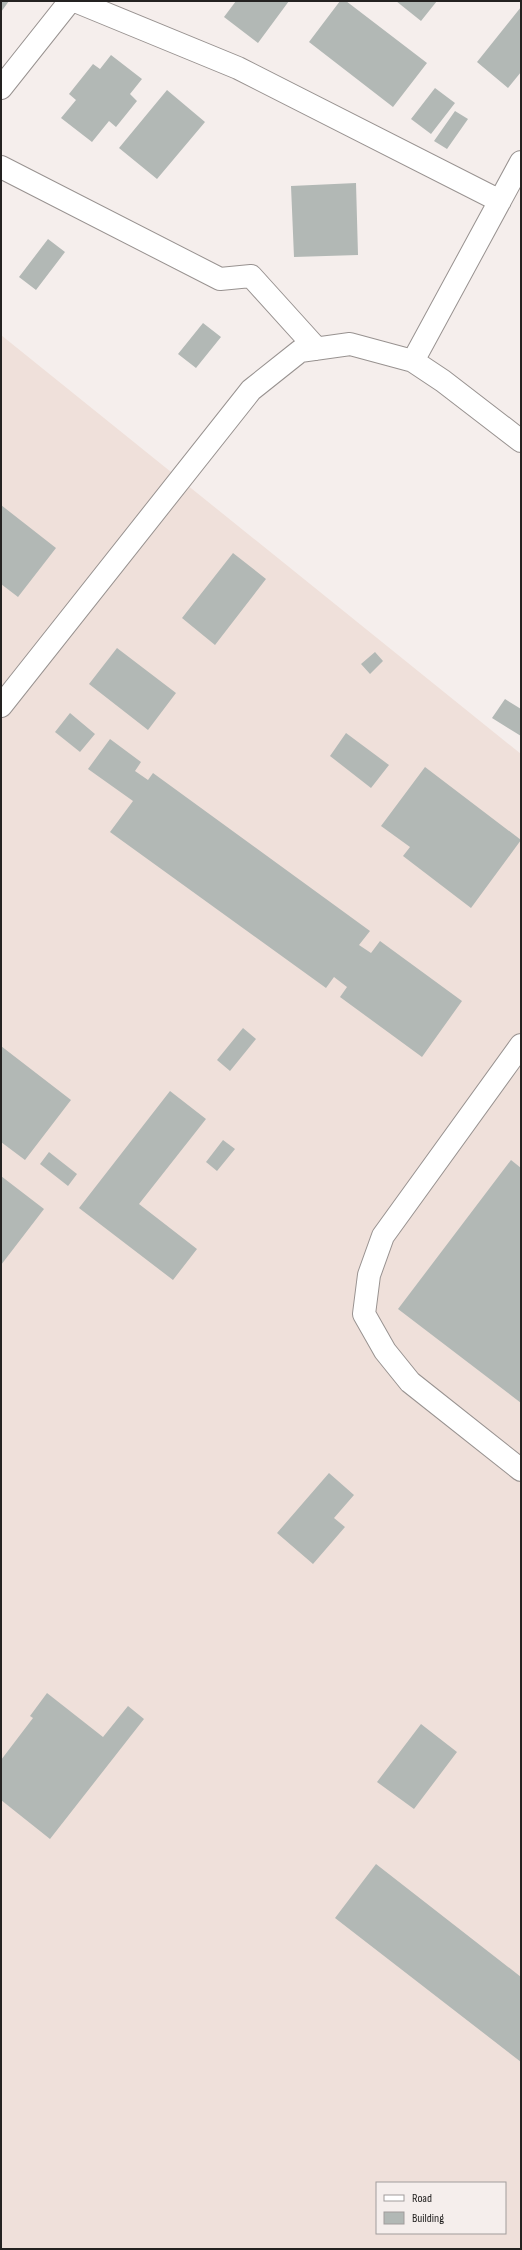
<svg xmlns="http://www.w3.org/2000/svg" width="522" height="2250" viewBox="0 0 522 2250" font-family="'Sofia Sans Condensed',sans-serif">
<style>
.built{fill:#efe0da;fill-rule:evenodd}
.building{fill:#b2b8b5}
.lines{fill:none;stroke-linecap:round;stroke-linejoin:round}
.street-casing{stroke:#989290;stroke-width:24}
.street{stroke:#fff;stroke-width:22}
</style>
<rect width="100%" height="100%" fill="#f5eeec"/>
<path class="built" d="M 1,335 L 521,754 L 521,2249 L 1,2249 ZM 377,2183 L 505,2183 L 505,2233 L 377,2233 Z"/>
<path class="building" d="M 1,1 L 9,1 L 1,12 Z
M 236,1 L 289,1 L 258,43 L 224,17 Z
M 340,1 L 346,1 L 427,63 L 393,107 L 309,42 Z
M 396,1 L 437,1 L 421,21 Z
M 521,7 L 521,72 L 508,88 L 477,62 Z
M 111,55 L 142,79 L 130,94 L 137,101 L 116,127 L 109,121 L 92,142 L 61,118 L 76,100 L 69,94 L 93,64 L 100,69 Z
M 435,88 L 455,103 L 431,134 L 411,119 Z
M 167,90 L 205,122 L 157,179 L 119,148 Z
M 455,111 L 468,119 L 447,149 L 434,141 Z
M 356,183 L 358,255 L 294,257 L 291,186 Z
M 48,239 L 65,252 L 36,290 L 19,277 Z
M 203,323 L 221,337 L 196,368 L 178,354 Z
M 1,505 L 56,548 L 18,597 L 1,584 Z
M 233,553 L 266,579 L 215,645 L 182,618 Z
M 117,648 L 176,693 L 148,730 L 89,684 Z
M 375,652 L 383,661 L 370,674 L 361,664 Z
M 505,699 L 521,709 L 521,736 L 492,718 Z
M 70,713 L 95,734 L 80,752 L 55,732 Z
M 346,733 L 389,765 L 371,788 L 330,756 Z
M 110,739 L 141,762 L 135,771 L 148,780 L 153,773 L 370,931 L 359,945 L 371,953 L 380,941 L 462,1001 L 422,1057 L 340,997 L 347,987 L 334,977 L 326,988 L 110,832 L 133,801 L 88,769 Z
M 425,767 L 521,840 L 471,908 L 403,856 L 410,847 L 381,826 Z
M 243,1028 L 256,1039 L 230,1071 L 217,1060 Z
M 1,1046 L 71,1100 L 25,1160 L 1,1142 Z
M 170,1091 L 206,1119 L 139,1204 L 197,1249 L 173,1280 L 79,1208 Z
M 223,1140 L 235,1149 L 217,1171 L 206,1162 Z
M 49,1152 L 77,1174 L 68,1186 L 40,1164 Z
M 511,1160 L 521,1168 L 521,1403 L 398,1309 Z
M 1,1176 L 44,1209 L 1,1265 Z
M 329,1473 L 354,1495 L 334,1518 L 345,1527 L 313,1564 L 277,1533 Z
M 47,1693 L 103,1737 L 128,1706 L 144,1719 L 50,1839 L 1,1800 L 1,1760 L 33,1718 L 30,1716 Z
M 421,1724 L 457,1752 L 414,1809 L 377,1782 Z
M 376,1864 L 521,1977 L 521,2062 L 335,1918 Z"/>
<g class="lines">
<g class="street-casing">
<path id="street" d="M 75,1 L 238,68 L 500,201
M 1,88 L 70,1
M 1,167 L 220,279 L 251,276 L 317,349
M 413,361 L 521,162
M 1,706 L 251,390 L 300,351 L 350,344 L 413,361 L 443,381 L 521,441
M 521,1045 L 383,1236 L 369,1275 L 364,1314 L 385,1351 L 410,1382 L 521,1470"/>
</g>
<use href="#street" class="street"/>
</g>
<rect width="522" height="2250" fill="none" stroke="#242221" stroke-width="4"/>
<rect x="376" y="2182" width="130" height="52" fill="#f5eeec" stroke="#a19c9b"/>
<rect x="384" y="2195" width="20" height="6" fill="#ffffff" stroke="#a19c9b"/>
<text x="412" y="2202" font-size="12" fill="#242221">Road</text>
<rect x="384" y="2212" width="20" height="12" fill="#b2b8b5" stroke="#a19c9b"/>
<text x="412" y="2222" font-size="12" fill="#242221">Building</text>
</svg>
